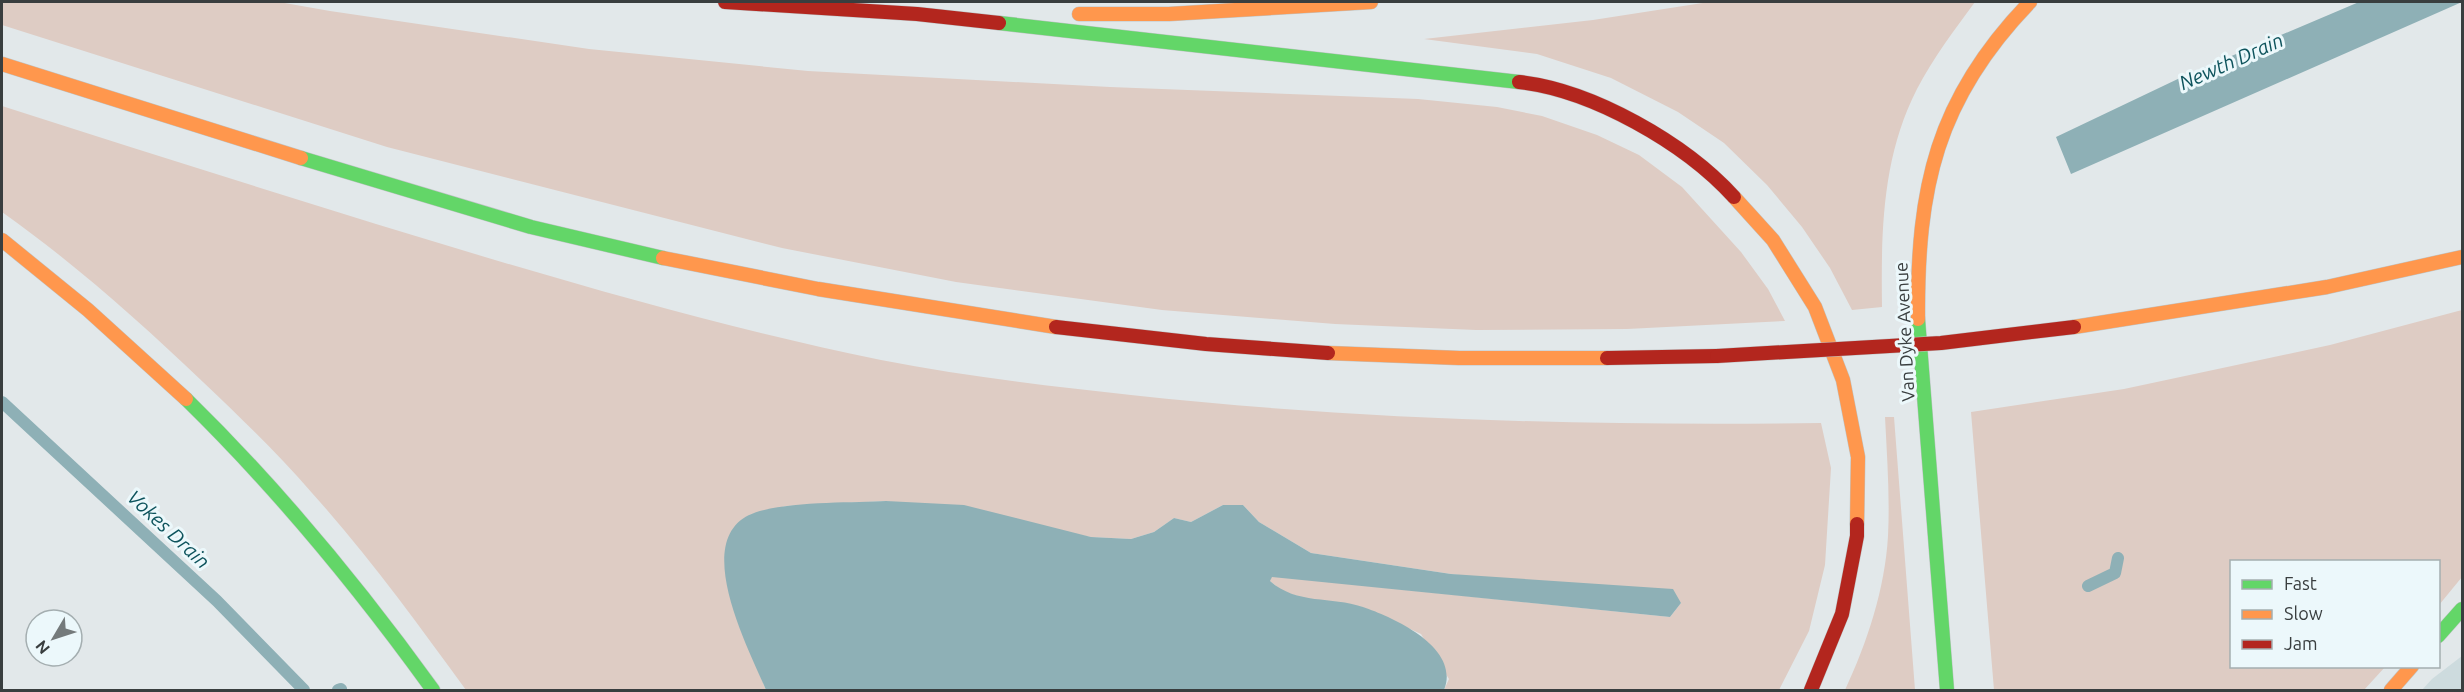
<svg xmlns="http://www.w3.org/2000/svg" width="2464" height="692" viewBox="0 0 2464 692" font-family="Ubuntu,sans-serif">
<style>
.built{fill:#cddbde}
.green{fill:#deccc4}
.water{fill:#8eb0b6}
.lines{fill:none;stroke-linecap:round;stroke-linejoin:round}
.stream{stroke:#8eb0b6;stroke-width:12}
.fast-casing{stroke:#bfc4c5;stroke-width:15}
.slow-casing{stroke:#bfc4c5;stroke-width:15}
.jam-casing{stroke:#bfc4c5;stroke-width:15}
.fast{stroke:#63d668;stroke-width:14}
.slow{stroke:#ff974d;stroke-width:14}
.jam{stroke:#b3261e;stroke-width:14}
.jam-bridge-casing{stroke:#bfc4c5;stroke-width:15;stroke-linecap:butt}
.jam-bridge{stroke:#b3261e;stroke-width:14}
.labels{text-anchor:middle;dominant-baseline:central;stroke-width:6;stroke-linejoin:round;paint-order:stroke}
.street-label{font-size:18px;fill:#393e3f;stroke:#ecf8fb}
.water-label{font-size:20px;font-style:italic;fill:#0d535c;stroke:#ecf8fb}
</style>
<rect width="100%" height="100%" fill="#e2e8ea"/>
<path class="built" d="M 2462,656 L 2462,690 L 2422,690 L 2432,679 Z"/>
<path class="green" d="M 2,2 L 279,2 L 330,11 L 589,49 L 808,71 L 1110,87 L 1418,99 L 1497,107 L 1542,116 L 1597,135 L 1639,155 L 1682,187 L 1741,252 L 1768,289 L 1785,321 L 1627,329 L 1476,330 L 1335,324 L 1162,310 L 956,282 L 782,248 L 387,147 L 2,25 Z
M 1709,2 L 1975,2 C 1955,29 1933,58 1917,89 C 1882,157 1881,232 1882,307 L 1852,310 L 1830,268 L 1802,227 L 1767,185 L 1724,143 L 1678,112 L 1611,78 L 1537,54 L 1424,39 L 1593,20 Z
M 2,106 C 126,146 251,185 376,224 C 543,275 710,325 881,360 C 963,376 1047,386 1131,395 C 1360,420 1591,426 1821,423 L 1831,468 L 1825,565 L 1809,631 L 1779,690 L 1444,690 L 1449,679 L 1421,634 L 1362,607 L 1306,599 L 1282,591 L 1270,581 L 1271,576 L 1670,617 L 1681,603 L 1451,574 L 1311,553 L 1259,522 L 1243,505 L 1223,505 L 1191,522 L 1174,518 L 1154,532 L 1131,539 L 1091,537 L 886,501 L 786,506 L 749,515 L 741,629 L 766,690 L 466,690 C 417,623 368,555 312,493 C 278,454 241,418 203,382 C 139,321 74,263 2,212 Z
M 2462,310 L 2462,577 L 2439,605 L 2438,562 L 2232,562 L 2232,666 L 2385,667 L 2364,690 L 1994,690 L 1971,412 L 2124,389 L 2330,345 Z
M 1885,417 L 1894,417 L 1915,690 L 1845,690 C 1867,643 1885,589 1888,536 C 1890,497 1887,457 1885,417 Z"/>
<path class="water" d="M 2359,2 L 2462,2 L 2071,174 L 2056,137 L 2182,77 Z
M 886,501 L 964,505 L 1091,537 L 1131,539 L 1154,532 L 1174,518 L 1191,522 L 1223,505 L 1243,505 L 1259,522 L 1311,553 L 1451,574 L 1673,589 L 1681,603 L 1670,617 L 1272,577 L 1270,581 C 1297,605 1331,596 1363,607 C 1395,618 1461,648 1444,690 L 766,690 C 749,649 692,543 749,515 C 778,501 852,503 886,501 Z"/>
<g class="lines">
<path class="stream" d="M 2,402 L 217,601 L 304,690
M 2088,586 L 2115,573 L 2118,558
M 338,690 L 341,689"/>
<g class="fast-casing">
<path id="fast" d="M 999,23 L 1519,82
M 301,158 L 531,227 L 663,258
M 1918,319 L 1947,690
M 186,399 C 278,489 358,586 433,690
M 2438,636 L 2462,609"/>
</g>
<g class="slow-casing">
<path id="slow" d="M 1079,14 L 1169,14 L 1371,2
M 2,64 L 301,158
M 1734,197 L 1773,240 L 1815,307 L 1843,380 L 1858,457 L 1857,524
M 2,240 L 88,310 L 186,399
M 663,258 L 818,289 L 1056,327
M 1918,319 C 1917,188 1936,99 2030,2
M 2074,327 L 2327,287 L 2462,257
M 1328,353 L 1459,358 L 1607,358
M 2391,690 L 2412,666"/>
</g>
<g class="jam-casing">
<path id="jam" d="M 725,2 L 917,14 L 999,23
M 1519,82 C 1592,90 1685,143 1734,197
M 1056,327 L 1206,344 L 1328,353
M 1607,358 L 1717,356
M 1811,690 L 1842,614 L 1857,536 L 1857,524"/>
</g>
<use href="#fast" class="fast"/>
<use href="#slow" class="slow"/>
<use href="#jam" class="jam"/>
<g class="jam-bridge-casing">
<path id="jam-bridge" d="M 1717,356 L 1941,343 L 2074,327"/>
</g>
<use href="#jam-bridge" class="jam-bridge"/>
</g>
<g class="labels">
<g class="street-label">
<text transform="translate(1904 332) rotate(-93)">Van Dyke Avenue</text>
</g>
<g class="water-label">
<text transform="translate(2231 61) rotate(-24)">Newth Drain</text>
<text transform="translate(169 529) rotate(43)">Vokes Drain</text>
</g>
</g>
<rect width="2464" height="692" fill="none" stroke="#393e3f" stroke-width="6"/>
<rect x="2230" y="560" width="210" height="108" fill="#ecf8fb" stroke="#a4aeb0" stroke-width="1.5"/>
<rect x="2242" y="580" width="30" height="9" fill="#63d668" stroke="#a4aeb0" stroke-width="1.5"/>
<text x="2284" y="590" font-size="18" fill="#393e3f">Fast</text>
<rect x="2242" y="610" width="30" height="9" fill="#ff974d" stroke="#a4aeb0" stroke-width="1.5"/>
<text x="2284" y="620" font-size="18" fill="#393e3f">Slow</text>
<rect x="2242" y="640" width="30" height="9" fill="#b3261e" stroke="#a4aeb0" stroke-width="1.5"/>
<text x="2284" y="650" font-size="18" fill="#393e3f">Jam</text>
<g transform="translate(54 638) rotate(231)"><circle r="28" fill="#ecf8fb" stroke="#a4aeb0" stroke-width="1.5"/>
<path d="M0-4.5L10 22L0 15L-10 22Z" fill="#747a7b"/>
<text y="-9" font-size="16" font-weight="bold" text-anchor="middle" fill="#393e3f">N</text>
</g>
</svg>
